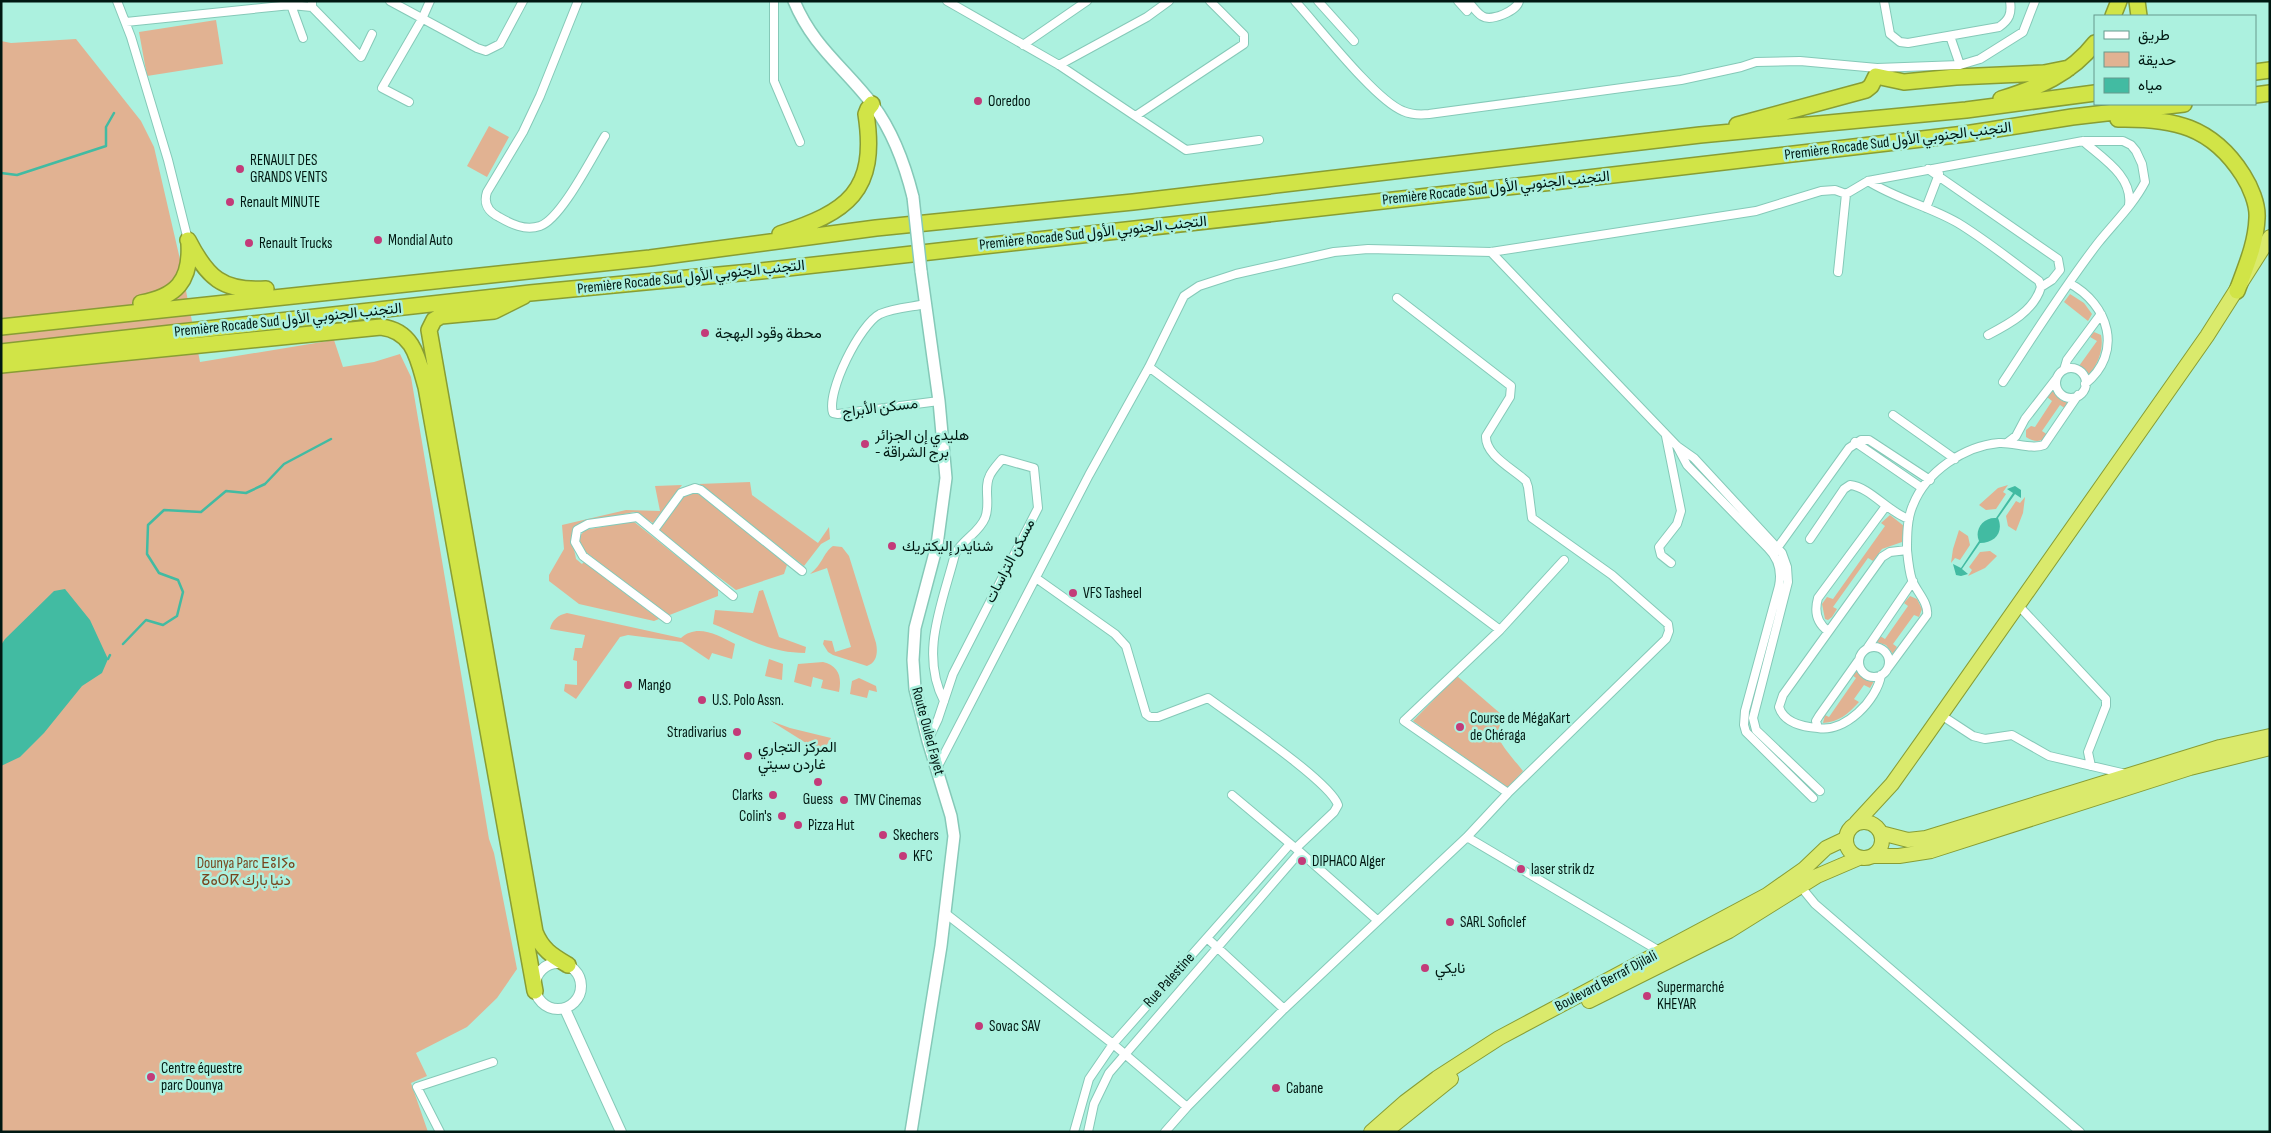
<svg xmlns="http://www.w3.org/2000/svg" width="2271" height="1133" viewBox="0 0 2271 1133" font-family="'Sofia Sans Condensed',Vazirmatn,'Noto Sans Tifinagh',sans-serif">
<style>
.green{fill:#e1b292}
.water{fill:#42bba2}
.lines{fill:none;stroke-linecap:round;stroke-linejoin:round}
.stream{stroke:#42bba2;stroke-width:2.5}
.minor-casing{stroke:#85c9b8;stroke-width:10}
.tertiary-casing{stroke:#85c9b8;stroke-width:12}
.secondary-casing{stroke:#85c9b8;stroke-width:14}
.trunk-casing{stroke:#889d34;stroke-width:16}
.motorway-casing{stroke:#889d34;stroke-width:18}
.minor{stroke:#fff;stroke-width:8}
.tertiary{stroke:#fff;stroke-width:10}
.secondary{stroke:#fff;stroke-width:11}
.trunk{stroke:#daea6c;stroke-width:14}
.motorway{stroke:#d1e447;stroke-width:15}
.secondary-bridge-casing{stroke:#85c9b8;stroke-width:14;stroke-linecap:butt}
.secondary-bridge{stroke:#fff;stroke-width:11}
.poi-dot{fill:#c33b79;stroke:#acf1df;stroke-width:2}
.labels{text-anchor:middle;dominant-baseline:central;stroke-width:5;stroke-linejoin:round;paint-order:stroke}
.poi-label{font-size:15px;fill:#001812;stroke:#acf1df;text-anchor:start}
.street-label{font-size:15px;fill:#001812;stroke:#acf1df}
.park-label{font-size:15px;fill:#78461f;stroke:#acf1df}
</style>
<rect width="100%" height="100%" fill="#acf1df"/>
<path class="green" d="M 216,20 L 223,64 L 147,76 L 139,32 Z
M 76,39 L 141,121 L 154,147 L 179,255 L 200,362 L 334,340 L 343,367 L 374,362 L 400,354 L 411,377 L 489,839 L 494,853 L 517,969 L 497,998 L 467,1027 L 416,1053 L 427,1076 L 411,1083 L 428,1132 L 1,1132 L 1,41 L 11,43 Z
M 489,126 L 509,137 L 487,177 L 467,166 Z
M 2070,294 L 2084,303 L 2092,314 L 2088,321 L 2064,302 Z
M 2094,332 L 2101,335 C 2104,349 2098,364 2089,375 L 2079,366 L 2097,341 L 2090,337 Z
M 2052,390 L 2062,401 L 2071,401 L 2066,409 L 2060,405 L 2042,431 L 2048,435 C 2042,443 2034,442 2026,437 L 2026,430 L 2031,426 L 2035,427 L 2052,401 L 2047,397 Z
M 750,482 L 752,495 L 818,543 L 829,527 L 830,539 L 821,544 L 804,566 L 699,484 Z
M 682,485 L 653,523 L 634,512 L 580,523 C 566,536 574,544 576,559 L 582,564 L 584,562 L 659,619 L 654,621 L 579,604 L 549,581 L 549,575 L 564,549 L 562,525 L 626,510 L 660,511 L 655,486 Z
M 2008,485 L 2003,492 L 2006,494 L 1996,509 L 1986,510 L 1979,505 L 1998,488 Z
M 696,492 L 784,561 L 787,565 L 784,574 L 736,590 L 657,531 L 683,496 Z
M 2025,497 L 2023,513 L 2016,531 L 2008,526 L 2006,516 L 2016,501 L 2020,503 Z
M 1890,515 L 1904,526 L 1902,542 L 1882,549 L 1873,561 L 1868,558 L 1833,607 L 1837,609 L 1832,617 L 1828,620 L 1825,619 L 1822,604 L 1827,597 L 1833,599 L 1885,526 L 1881,523 Z
M 633,521 L 718,589 L 718,596 L 667,616 L 582,549 L 579,537 L 585,530 Z
M 1959,530 L 1968,536 L 1970,545 L 1960,560 L 1955,558 L 1951,563 L 1953,549 Z
M 833,546 L 842,547 L 849,556 L 876,643 C 878,652 877,663 867,666 L 833,655 L 828,652 L 823,644 L 824,640 L 832,641 L 835,652 L 851,647 L 827,568 L 810,574 C 823,564 823,553 833,546 Z
M 1990,551 L 1997,556 L 1985,568 L 1968,576 L 1972,570 L 1969,567 L 1980,552 Z
M 763,590 L 779,637 L 806,647 L 805,653 C 768,653 746,637 713,624 L 715,610 L 753,613 L 759,591 Z
M 1910,596 L 1917,599 L 1922,609 L 1919,617 L 1914,615 L 1893,644 L 1897,647 L 1893,654 L 1886,645 L 1876,642 L 1880,636 L 1885,639 L 1908,606 L 1904,603 Z
M 567,613 L 681,638 C 697,623 718,635 735,644 L 732,659 L 712,653 L 709,660 L 682,642 L 628,635 L 620,637 L 576,699 L 564,691 L 565,684 L 577,685 L 577,661 L 573,660 L 575,648 L 582,648 L 585,635 L 550,629 C 552,620 558,615 567,613 Z
M 769,659 L 783,664 L 782,680 L 765,676 Z
M 823,662 C 839,666 842,677 839,692 L 821,688 L 823,680 L 813,677 L 811,687 L 794,682 L 798,664 Z
M 1857,670 L 1866,679 L 1874,681 L 1870,688 L 1864,685 L 1854,699 L 1859,702 C 1848,714 1839,722 1823,723 L 1825,715 L 1829,717 L 1856,678 L 1852,675 Z
M 1457,676 L 1502,715 C 1503,722 1497,728 1498,735 C 1499,744 1517,763 1523,771 L 1508,788 L 1413,721 Z
M 859,678 L 876,686 L 877,692 L 869,690 L 867,698 L 850,694 L 852,681 Z
M 771,721 L 790,728 L 831,738 L 822,753 Z"/>
<path class="water" d="M 2015,486 L 2021,490 L 2021,498 L 2015,494 L 1998,518 C 2004,532 1995,543 1980,543 L 1962,569 L 1968,574 L 1961,576 L 1956,575 L 1953,564 L 1961,568 L 1979,541 C 1974,530 1983,517 1996,518 L 2013,493 L 2007,489 Z
M 65,589 L 90,620 L 108,659 L 102,673 L 82,686 L 44,733 L 20,757 L 1,766 L 1,645 L 5,639 L 54,591 Z"/>
<g class="lines">
<path class="stream" d="M 1,173 L 17,175 L 106,146 L 106,127 L 114,113
M 123,644 L 146,620 L 163,625 L 177,616 L 183,592 L 178,580 L 159,573 L 147,554 L 148,525 L 164,510 L 201,512 L 226,491 L 246,493 L 265,484 L 284,464 L 331,439
M 108,659 L 110,655"/>
<g class="minor-casing">
<path id="minor" d="M 117,1 L 131,37 L 168,160 L 188,240
M 312,1 L 312,7 L 361,57 L 372,34
M 390,1 L 477,48 L 486,51 L 500,44 L 523,1
M 578,1 L 540,96 L 523,132 L 487,192 C 483,204 489,212 499,217 C 511,224 525,231 540,226 C 561,219 592,157 605,136
M 774,1 L 774,81 L 800,142
M 947,1 L 1059,65 L 1186,150 L 1259,140
M 1295,1 C 1318,26 1375,100 1403,111 C 1412,115 1420,115 1429,114 L 1681,80 L 1741,67 L 1756,62 L 1800,61 L 1877,68 L 1960,65 L 1980,59 L 2023,32 L 2035,1
M 1318,1 L 1354,41
M 1458,1 L 1467,11
M 1468,1 C 1472,6 1477,13 1482,16 C 1491,22 1517,11 1519,1
M 1884,1 L 1890,34 L 1900,42 L 1908,43 L 1999,27 C 2009,20 2012,14 2010,1
M 291,5 L 303,38
M 126,22 L 291,5 L 312,7
M 1950,36 L 1960,65
M 1023,45 L 1087,1
M 1059,65 L 1147,17 L 1169,1
M 409,102 L 382,88 L 422,19 L 430,1
M 1137,115 L 1244,44 L 1244,35 L 1210,1
M 2083,141 C 2102,158 2133,176 2129,205
M 1928,169 L 2058,259 L 2060,270 L 2052,280 L 2041,287 C 2034,311 2009,324 1988,335
M 1868,181 C 1896,199 1929,206 1958,223 C 1986,240 2013,262 2039,281 L 2041,287
M 1926,208 L 1939,174
M 1491,252 L 1677,446 L 1694,458 L 1782,553 L 1787,567 L 1788,582 L 1753,718 L 1756,730 L 1820,791
M 1838,272 L 1846,194
M 2069,283 C 2109,304 2124,353 2085,384
M 926,304 C 911,307 893,308 880,314 C 860,324 826,392 833,413 L 838,414 L 939,401
M 1149,367 L 1500,630
M2056 383a15 15 0 1 1 30 0a15 15 0 1 1-30 0Z
M 2064,370 L 2067,360 L 2101,314
M 1893,415 L 1955,459
M 1666,436 L 1681,511 L 1677,524 L 1659,547 L 1661,555 L 1671,563
M 1855,442 L 1922,488
M 2007,443 L 2016,436 L 2025,419 L 2056,379
M 1677,446 L 1687,465 L 1768,548 C 1779,559 1782,571 1779,586 L 1745,711 L 1744,725 L 1746,732 L 1813,798
M 654,530 L 681,493 L 695,488 L 701,490 L 802,571
M 1810,539 L 1844,489 L 1850,485 C 1870,487 1889,513 1909,519
M 1778,547 L 1849,448 L 1861,440 L 1869,440 L 1930,480
M 1036,578 L 1115,634 L 1126,646 L 1146,714 L 1150,717 L 1158,717 L 1208,698 C 1232,716 1330,781 1338,805 L 1334,812 L 1296,848
M 2018,605 L 2106,699 L 2106,706 L 2088,752 L 2091,766
M 667,619 L 583,556 L 575,542 L 577,530 L 588,524 L 637,517 L 733,596
M 1828,631 C 1817,623 1814,612 1818,598 L 1886,506
M1859 662a15 15 0 1 1 30 0a15 15 0 1 1-30 0Z
M 1868,647 L 1913,581
M 1858,661 L 1819,716 L 1816,721 L 1818,728 C 1845,733 1877,700 1881,675
M 1888,668 L 1927,615 C 1929,603 1916,591 1912,580 C 1909,571 1908,560 1907,550 C 1907,536 1907,518 1913,505 C 1926,472 1964,446 1999,443 C 2013,442 2032,450 2044,445 L 2078,395
M 1941,715 L 1973,736 L 1985,739 L 2012,735 L 2049,756 L 2126,774
M 1818,728 C 1804,727 1784,723 1779,707 L 1783,695 L 1882,557 L 1890,552 L 1907,550
M 928,740 L 938,719 L 953,674 L 1038,508 L 1034,468 L 1002,459 C 998,464 993,469 990,475 C 983,488 991,504 985,518 C 979,533 962,540 955,554 C 943,602 919,653 944,701
M 937,768 L 1089,475 L 1149,367 L 1184,296 L 1199,286 L 1236,274 L 1334,252 L 1368,249 L 1491,252 L 1756,211 L 1821,191 L 1835,190 L 1846,194 L 1868,181 L 2083,141 L 2123,141 L 2131,145 L 2136,151 L 2142,164 L 2145,182 C 2133,205 2114,223 2098,243 C 2064,287 2034,335 2003,382
M 1508,793 L 1404,721 L 1500,630 L 1564,560
M 1232,795 L 1300,852 L 1377,920
M 1467,837 L 1661,952
M 1801,887 L 1815,904 L 2080,1132
M 945,913 L 1113,1044 L 1187,1107
M 1207,938 L 1284,1009
M 440,1132 L 417,1087 L 493,1062
M 1074,1132 L 1089,1079 L 1113,1044 L 1290,844
M 1088,1132 L 1094,1104 L 1109,1073 L 1300,852
M 1165,1132 L 1187,1107 L 1284,1009 L 1467,837 L 1508,793 L 1666,639 L 1669,631 L 1668,624 L 1612,575 L 1532,518 L 1528,487 L 1526,481 C 1512,468 1485,455 1486,436 L 1510,397 L 1511,386 L 1397,298"/>
</g>
<g class="tertiary-casing">
<path id="tertiary" d="M535 986a23 23 0 1 1 46 0a23 23 0 1 1-46 0Z
M 565,1009 L 621,1132"/>
</g>
<g class="secondary-casing">
<path id="secondary" d="M 794,1 C 813,47 845,68 873,105 C 893,132 905,165 913,197
M 911,1132 L 941,946 L 954,836 L 951,816 L 928,741 L 915,689 L 913,660 L 915,628 L 937,545 L 946,478 L 939,401 L 921,271"/>
</g>
<g class="trunk-casing">
<path id="trunk" d="M1846 840a18 18 0 1 1 36 0a18 18 0 1 1-36 0Z
M 1856,823 L 1892,784 L 1924,739 L 2207,336 L 2270,237
M 1881,833 L 1908,840 L 1926,838 L 2220,747 L 2270,736
M 1873,856 L 1899,856 L 1931,851 L 2190,768 L 2270,748
M 1589,1001 L 1729,931 L 1817,876 L 1859,858
M 1371,1132 L 1405,1102 L 1437,1078 L 1499,1038 L 1767,895 L 1804,869 L 1826,848 L 1845,839
M 1385,1132 L 1451,1079"/>
</g>
<g class="motorway-casing">
<path id="motorway" d="M 2137,1 L 2139,16
M 2113,16 L 2119,1
M 2255,72 L 2270,70
M 2255,95 L 2270,93
M 2001,99 C 2037,88 2071,74 2095,43
M 2118,119 C 2173,118 2212,126 2243,175 C 2250,186 2258,204 2257,218 C 2256,244 2246,266 2237,291
M 1737,125 L 1866,90 L 1871,86 L 1876,76 L 1904,82 L 1956,77 L 2044,73 L 2069,68
M 780,234 C 847,212 878,192 866,114 L 868,109 L 872,104
M 188,240 C 207,277 222,292 266,289
M 524,296 L 494,311 L 441,316 L 434,320 L 429,330 L 535,932 C 542,950 553,956 568,965
M 141,303 C 176,297 191,281 189,244
M 1,327 L 650,258 L 876,228 L 1133,202 L 1700,135 L 1966,110 L 2095,93
M 1,352 L 530,293 L 761,271 L 1553,182 L 1965,134 L 2072,117 L 2184,104
M 1,365 L 381,327 C 414,331 418,359 426,387 L 535,991"/>
</g>
<use href="#minor" class="minor"/>
<use href="#tertiary" class="tertiary"/>
<use href="#secondary" class="secondary"/>
<use href="#trunk" class="trunk"/>
<use href="#motorway" class="motorway"/>
<g class="secondary-bridge-casing">
<path id="secondary-bridge" d="M 913,197 L 921,271"/>
</g>
<use href="#secondary-bridge" class="secondary-bridge"/>
</g>
<g class="poi-dot">
<circle cx="978" cy="101" r="5"/>
<circle cx="240" cy="169" r="5"/>
<circle cx="230" cy="202" r="5"/>
<circle cx="378" cy="240" r="5"/>
<circle cx="249" cy="243" r="5"/>
<circle cx="705" cy="333" r="5"/>
<circle cx="865" cy="444" r="5"/>
<circle cx="892" cy="546" r="5"/>
<circle cx="1073" cy="593" r="5"/>
<circle cx="628" cy="685" r="5"/>
<circle cx="702" cy="700" r="5"/>
<circle cx="1460" cy="727" r="5"/>
<circle cx="737" cy="732" r="5"/>
<circle cx="748" cy="756" r="5"/>
<circle cx="818" cy="782" r="5"/>
<circle cx="773" cy="795" r="5"/>
<circle cx="844" cy="800" r="5"/>
<circle cx="782" cy="816" r="5"/>
<circle cx="798" cy="825" r="5"/>
<circle cx="883" cy="835" r="5"/>
<circle cx="903" cy="856" r="5"/>
<circle cx="1302" cy="861" r="5"/>
<circle cx="1521" cy="869" r="5"/>
<circle cx="1450" cy="922" r="5"/>
<circle cx="1425" cy="968" r="5"/>
<circle cx="1647" cy="996" r="5"/>
<circle cx="979" cy="1026" r="5"/>
<circle cx="151" cy="1077" r="5"/>
<circle cx="1276" cy="1088" r="5"/>
</g>
<g class="labels">
<g class="poi-label">
<text x="988" y="101">Ooredoo</text>
<text x="250" y="160">RENAULT DES<tspan x="250" dy="17">GRANDS VENTS</tspan></text>
<text x="240" y="202">Renault MINUTE</text>
<text x="388" y="240">Mondial Auto</text>
<text x="259" y="243">Renault Trucks</text>
<text x="715" y="333">محطة وقود البهجة</text>
<text x="875" y="435">هليدي إن الجزائر<tspan x="875" dy="17">- برج الشراقة</tspan></text>
<text x="902" y="546">شنايدر إليكتريك</text>
<text x="1083" y="593">VFS Tasheel</text>
<text x="638" y="685">Mango</text>
<text x="712" y="700">U.S. Polo Assn.</text>
<text x="1470" y="718">Course de MégaKart<tspan x="1470" dy="17">de Chéraga</tspan></text>
<text x="727" y="732" text-anchor="end">Stradivarius</text>
<text x="758" y="747">المركز التجاري<tspan x="758" dy="17">غاردن سيتي</tspan></text>
<text x="763" y="795" text-anchor="end">Clarks</text>
<text x="818" y="799" text-anchor="middle">Guess</text>
<text x="854" y="800">TMV Cinemas</text>
<text x="772" y="816" text-anchor="end">Colin's</text>
<text x="808" y="825">Pizza Hut</text>
<text x="893" y="835">Skechers</text>
<text x="913" y="856">KFC</text>
<text x="1312" y="861">DIPHACO Alger</text>
<text x="1531" y="869">laser strik dz</text>
<text x="1460" y="922">SARL Soficlef</text>
<text x="1435" y="968">نايكي</text>
<text x="1657" y="987">Supermarché<tspan x="1657" dy="17">KHEYAR</tspan></text>
<text x="989" y="1026">Sovac SAV</text>
<text x="161" y="1068">Centre équestre<tspan x="161" dy="17">parc Dounya</tspan></text>
<text x="1286" y="1088">Cabane</text>
</g>
<g class="street-label">
<text transform="translate(1898 141) rotate(-7)">Première Rocade Sud التجنب الجنوبي الأول</text>
<text transform="translate(1496 188) rotate(-6)">Première Rocade Sud التجنب الجنوبي الأول</text>
<text transform="translate(1093 233) rotate(-6)">Première Rocade Sud التجنب الجنوبي الأول</text>
<text transform="translate(691 277) rotate(-6)">Première Rocade Sud التجنب الجنوبي الأول</text>
<text transform="translate(288 320) rotate(-6)">Première Rocade Sud التجنب الجنوبي الأول</text>
<text transform="translate(880 408) rotate(-7)">مسكن الأبراج</text>
<text transform="translate(1010 561) rotate(-63)">مسكن التراسات</text>
<text transform="translate(928 731) rotate(75)">Route Ouled Fayet</text>
<text transform="translate(1169 980) rotate(-48)">Rue Palestine</text>
<text transform="translate(1606 981) rotate(-28)">Boulevard Berraf Djilali</text>
</g>
<g class="park-label">
<text x="246" y="863">Dounya Parc ⴹⵓⵏⵢⴰ<tspan x="246" dy="17">ⵒⴰⵔⴽ دنيا بارك</tspan></text>
</g>
</g>
<rect width="2271" height="1133" fill="none" stroke="#001812" stroke-width="5"/>
<rect x="2094" y="15" width="162" height="90" fill="#acf1df" stroke="#679a8d"/>
<rect x="2104" y="31" width="25" height="8" fill="#ffffff" stroke="#679a8d"/>
<text x="2138" y="40" font-size="15" fill="#001812">طريق</text>
<rect x="2104" y="52" width="25" height="15" fill="#e1b292" stroke="#679a8d"/>
<text x="2138" y="65" font-size="15" fill="#001812">حديقة</text>
<rect x="2104" y="78" width="25" height="15" fill="#42bba2" stroke="#679a8d"/>
<text x="2138" y="90" font-size="15" fill="#001812">مياه</text>
</svg>
